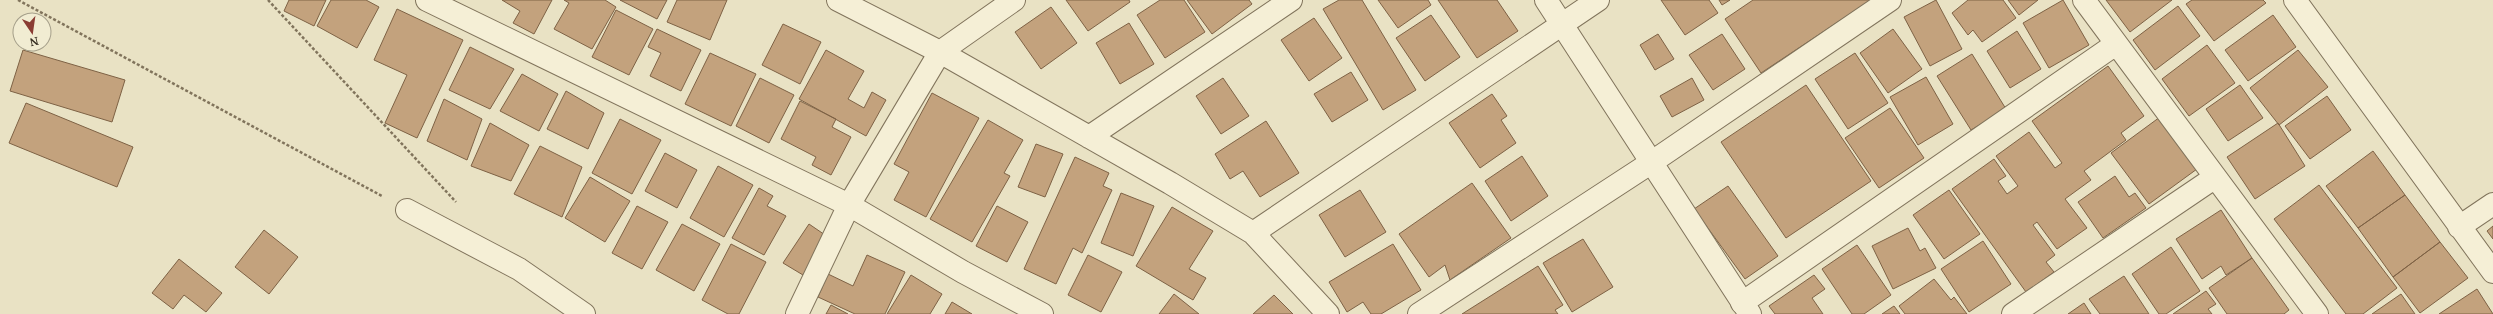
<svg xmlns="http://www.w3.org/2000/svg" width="2493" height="314" viewBox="0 0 2493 314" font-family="'Noto Serif',serif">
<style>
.building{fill:#c3a27d;stroke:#7e6245}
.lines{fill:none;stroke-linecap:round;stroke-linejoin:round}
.minor-casing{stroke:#81745c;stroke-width:24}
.tertiary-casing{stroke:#81745c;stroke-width:24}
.path{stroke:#81745c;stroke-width:2.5;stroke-dasharray:3 2;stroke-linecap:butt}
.minor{stroke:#f5efd6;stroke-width:22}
.tertiary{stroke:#f5efd6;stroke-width:22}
</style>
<rect width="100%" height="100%" fill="#e9e2c4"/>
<path class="building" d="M 289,0 L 326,0 L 314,26 L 284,11 Z
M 331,0 L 366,0 L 379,7 L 357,48 L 317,26 Z
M 502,0 L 552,0 L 534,34 L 513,23 L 520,11 Z
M 564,0 L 605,0 L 616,7 L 592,49 L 554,29 L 569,3 Z
M 620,0 L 667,0 L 657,19 Z
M 677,0 L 727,0 L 710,40 L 667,22 Z
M 1066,0 L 1129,0 L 1130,2 L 1088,31 Z
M 1160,0 L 1184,0 L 1205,32 L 1165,58 L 1137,15 Z
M 1187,0 L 1249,0 L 1252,4 L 1212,34 Z
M 1339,0 L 1362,0 L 1416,90 L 1383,110 L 1323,9 Z
M 1378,0 L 1428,0 L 1431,5 L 1398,28 Z
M 1438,0 L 1497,0 L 1518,31 L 1477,58 Z
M 1661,0 L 1709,0 L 1718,13 L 1685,35 Z
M 1719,0 L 1730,0 L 1722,5 Z
M 1753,0 L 1871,0 L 1761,73 L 1725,19 Z
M 1936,0 L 1962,49 L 1930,66 L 1904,17 Z
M 1968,0 L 2003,0 L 2016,18 L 1982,42 L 1973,30 L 1968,35 L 1952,13 Z
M 2008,0 L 2038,0 L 2019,15 Z
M 2063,0 L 2089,45 L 2049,68 L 2023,23 Z
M 2106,0 L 2172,0 L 2130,32 Z
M 2192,0 L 2263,0 L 2266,3 L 2214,41 L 2186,4 Z
M 2178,6 L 2200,36 L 2155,70 L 2133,40 Z
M 1051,7 L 1077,43 L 1041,69 L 1015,32 Z
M 397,9 L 463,40 L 417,138 L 385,123 L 407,75 L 374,60 Z
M 616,10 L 653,29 L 629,75 L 592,57 Z
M 1431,15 L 1460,57 L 1425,81 L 1396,38 Z
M 2273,15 L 2296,47 L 2248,81 L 2225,50 Z
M 1314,18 L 1342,58 L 1309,81 L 1281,40 Z
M 1129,23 L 1154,64 L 1120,84 L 1096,43 Z
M 783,24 L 821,42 L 800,84 L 762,65 Z
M 657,29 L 701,50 L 681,91 L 650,76 L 661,53 L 648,47 Z
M 1893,29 L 1922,69 L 1888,93 L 1860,53 Z
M 2017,31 L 2041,69 L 2010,88 L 1987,51 Z
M 1658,34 L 1674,59 L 1655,70 L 1640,45 Z
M 1722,34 L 1745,69 L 1713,90 L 1689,55 Z
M 2207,45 L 2235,83 L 2189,116 L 2162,79 Z
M 470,47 L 514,69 L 490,109 L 449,90 Z
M 23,50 L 125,80 L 112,122 L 10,91 Z
M 826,50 L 864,71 L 848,99 L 864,108 L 872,92 L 886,100 L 866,136 L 799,99 Z
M 2298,50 L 2328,87 L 2279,125 L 2250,88 Z
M 710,53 L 756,74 L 731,126 L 685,104 Z
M 1855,53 L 1888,103 L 1848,129 L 1815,79 Z
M 1972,54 L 2006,109 L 1971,130 L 1937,76 Z
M 2108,66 L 2144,116 L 2121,133 L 2126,140 L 2084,171 L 2091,180 L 2065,199 L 2087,228 L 2057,249 L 2037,222 L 2033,225 L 2055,255 L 2046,262 L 2054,272 L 2026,292 L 1952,189 L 1994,159 L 2006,176 L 1998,181 L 2007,194 L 2018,186 L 1996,156 L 2029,132 L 2055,168 L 2062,163 L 2032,121 Z
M 1351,72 L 1368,100 L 1332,122 L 1314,94 Z
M 522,74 L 558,94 L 539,131 L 500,111 Z
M 1926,77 L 1953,124 L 1918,145 L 1890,97 Z
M 760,78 L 794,95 L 769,143 L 736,126 Z
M 1223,78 L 1249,116 L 1221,134 L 1196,96 Z
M 1692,78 L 1704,100 L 1672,117 L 1660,96 Z
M 1806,85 L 1871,181 L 1786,238 L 1721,142 Z
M 2240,85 L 2263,118 L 2228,141 L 2206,109 Z
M 566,91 L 604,113 L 588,149 L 547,129 Z
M 932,93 L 979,118 L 926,217 L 894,200 L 909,172 L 894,164 Z
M 1492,94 L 1507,116 L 1501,120 L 1516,143 L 1480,168 L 1449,123 Z
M 2327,96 L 2351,130 L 2310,159 L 2285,126 Z
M 444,99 L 482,119 L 467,160 L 427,141 Z
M 800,101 L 836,119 L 832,127 L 851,137 L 831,175 L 812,165 L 816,157 L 781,139 Z
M 26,103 L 133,147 L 117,187 L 9,143 Z
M 1890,108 L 1924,158 L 1879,188 L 1845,138 Z
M 2160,117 L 2197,169 L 2149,204 L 2111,153 Z
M 620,119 L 661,140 L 632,194 L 592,173 Z
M 988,120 L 1023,140 L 1004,173 L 1010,176 L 972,242 L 930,219 Z
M 1266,121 L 1299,173 L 1260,197 L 1243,171 L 1230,179 L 1215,154 Z
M 490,123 L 529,145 L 511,181 L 471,166 Z
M 2278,123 L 2305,166 L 2255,199 L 2227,157 Z
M 1036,144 L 1063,154 L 1045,197 L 1018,187 Z
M 540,146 L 582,167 L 562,217 L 514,194 Z
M 2373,151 L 2405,195 L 2358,228 L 2326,186 Z
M 665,153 L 697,170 L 677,208 L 645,191 Z
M 1522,156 L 1548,196 L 1511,221 L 1485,181 Z
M 1075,157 L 1109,173 L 1103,186 L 1112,190 L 1082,253 L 1073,248 L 1056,284 L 1024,269 Z
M 718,166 L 753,185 L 724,237 L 690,218 Z
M 2115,176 L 2129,197 L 2135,193 L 2146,208 L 2103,238 L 2078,202 Z
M 590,177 L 630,201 L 605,242 L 565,218 Z
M 1472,183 L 1511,238 L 1450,280 L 1445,265 L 1429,277 L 1399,234 Z
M 2319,185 L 2397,288 L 2363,314 L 2346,314 L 2274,219 Z
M 1728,186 L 1778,256 L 1745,279 L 1694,209 Z
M 759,188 L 773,196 L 767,206 L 786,216 L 764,255 L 732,238 Z
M 1360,190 L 1386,232 L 1345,257 L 1319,215 Z
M 1949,190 L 1980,234 L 1944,259 L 1913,215 Z
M 1121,193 L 1154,206 L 1133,256 L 1101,243 Z
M 2405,195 L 2440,242 L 2393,277 L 2358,228 Z
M 637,206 L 668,222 L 642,269 L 612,253 Z
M 997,206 L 1028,222 L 1007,262 L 976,246 Z
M 1172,207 L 1213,231 L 1189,269 L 1206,278 L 1193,300 L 1136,266 Z
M 2221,210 L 2252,258 L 2226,275 L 2221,266 L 2202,279 L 2176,239 Z
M 682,224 L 720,244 L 694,291 L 656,270 Z
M 809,224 L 828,237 L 803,275 L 783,263 Z
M 2493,226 L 2493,239 L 2487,231 Z
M 1908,228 L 1920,251 L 1925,248 L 1936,268 L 1893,289 L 1872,246 Z
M 264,230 L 298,257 L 269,294 L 235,267 Z
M 1583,239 L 1613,287 L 1572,312 L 1543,263 Z
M 1983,241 L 2011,284 L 1969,312 L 1941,269 Z
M 2440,242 L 2468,278 L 2420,313 L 2393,277 Z
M 731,244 L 766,262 L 739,314 L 728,314 L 702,300 Z
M 1393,244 L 1421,290 L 1381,314 L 1371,314 L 1363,302 L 1347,312 L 1329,282 Z
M 1857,245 L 1891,295 L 1864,314 L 1852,314 L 1822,269 Z
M 2171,247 L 2200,291 L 2166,314 L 2159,314 L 2132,274 Z
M 867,255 L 905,272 L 885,314 L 855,314 L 818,297 L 828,274 L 853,286 Z
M 1088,255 L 1122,272 L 1101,312 L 1068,295 Z
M 2252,258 L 2289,310 L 2284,314 L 2227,314 L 2209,288 Z
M 179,259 L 222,293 L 206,312 L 184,295 L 173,309 L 152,293 Z
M 1538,266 L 1563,305 L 1555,310 L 1558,314 L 1462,314 Z
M 911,275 L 942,294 L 930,314 L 887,314 Z
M 1814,275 L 1825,289 L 1812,298 L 1823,314 L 1775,314 L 1769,306 Z
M 2124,276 L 2149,314 L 2100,314 L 2089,299 Z
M 1934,279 L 1951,300 L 1954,297 L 1967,314 L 1905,314 L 1899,306 Z
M 2477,289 L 2493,314 L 2439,314 Z
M 2206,291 L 2216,304 L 2208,309 L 2212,314 L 2173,314 Z
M 1174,294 L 1199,314 L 1159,314 Z
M 2401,294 L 2415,314 L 2372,314 Z
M 1274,295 L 1293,314 L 1253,314 Z
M 952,302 L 972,314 L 945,314 Z
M 2084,303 L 2091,314 L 2068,314 Z
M 831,305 L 848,314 L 826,314 Z
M 1894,306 L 1900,314 L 1882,314 Z"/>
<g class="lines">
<g class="minor-casing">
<path id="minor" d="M 427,0 L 849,205 L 963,272 L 1042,314
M 838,0 L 940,52 L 1170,183 L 1253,233 L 1328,314
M 2084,0 L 2317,314
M 2295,0 L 2493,272
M 1089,137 L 1291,0
M 407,210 L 519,269 L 584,314
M 2459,227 L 2493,204
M 1253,233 L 1598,0
M 1742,303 L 2116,44
M 797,314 L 849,205 L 940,52 L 1014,0
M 1419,314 L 1652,162 L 1890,0
M 2013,314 L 2214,178"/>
</g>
<g class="tertiary-casing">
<path id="tertiary" d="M 1546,0 L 1750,314"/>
</g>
<path class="path" d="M 18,0 L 382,196
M 268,0 L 456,202"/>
<use href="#minor" class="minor"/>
<use href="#tertiary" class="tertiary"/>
</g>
<g transform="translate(32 32) rotate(167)"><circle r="19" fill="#f1ecd2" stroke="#a59f8a"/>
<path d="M0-3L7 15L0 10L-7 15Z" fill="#8a3c33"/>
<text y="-6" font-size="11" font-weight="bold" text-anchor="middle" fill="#332b1f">N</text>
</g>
</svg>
